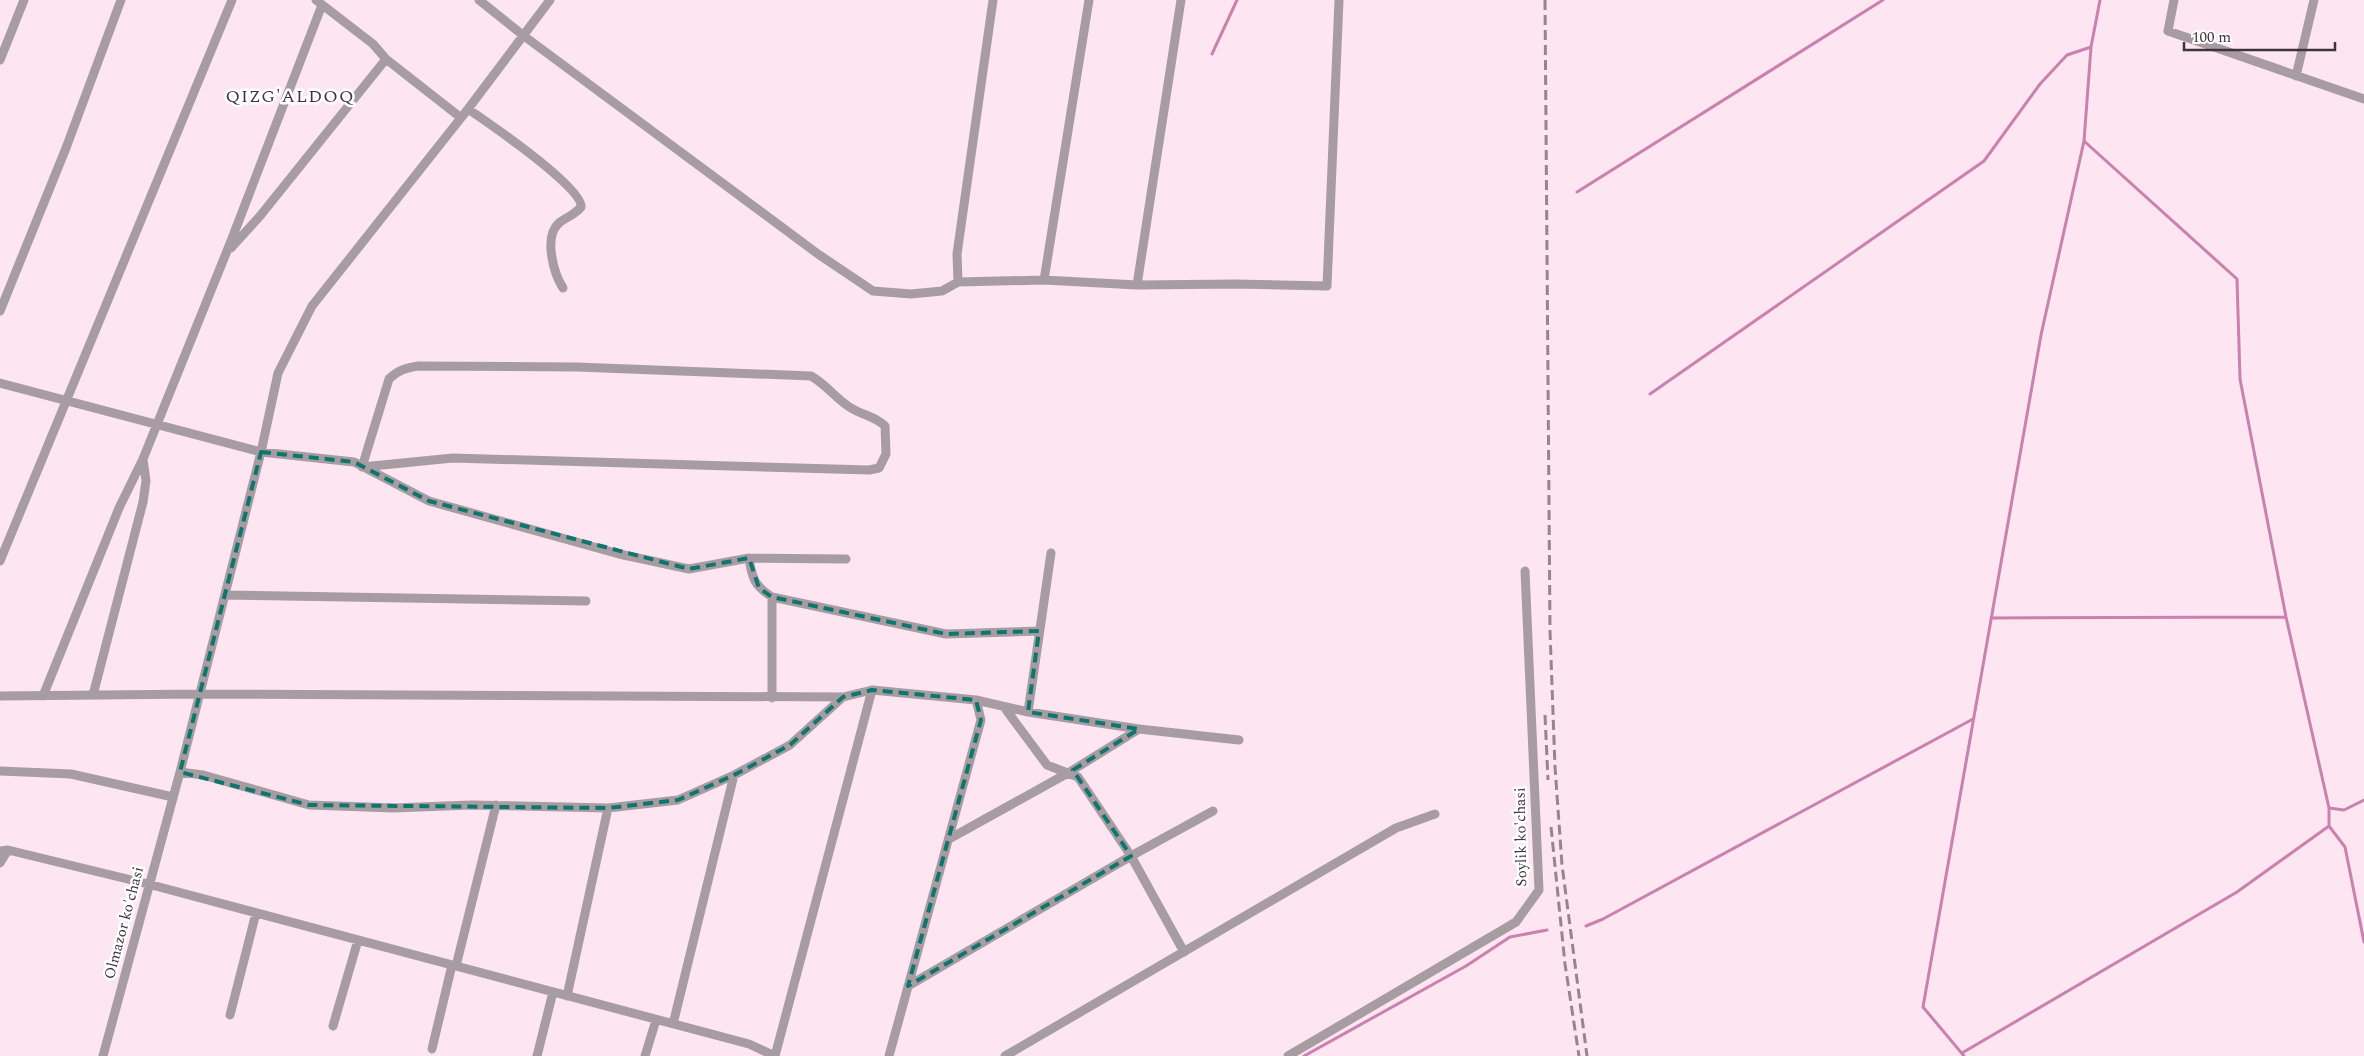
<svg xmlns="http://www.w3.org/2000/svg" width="2364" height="1056" viewBox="0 0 2364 1056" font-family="Spectral,serif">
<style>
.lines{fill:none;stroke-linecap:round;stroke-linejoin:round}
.stream{stroke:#ca81ad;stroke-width:3}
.street{stroke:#a89ca3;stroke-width:9}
.rail{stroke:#96858e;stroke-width:3;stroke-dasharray:10 5;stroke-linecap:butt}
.marked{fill:none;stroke:#0f766e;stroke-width:4;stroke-dasharray:10 6;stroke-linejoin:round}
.labels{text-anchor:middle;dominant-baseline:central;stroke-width:5;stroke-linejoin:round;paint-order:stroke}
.street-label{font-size:15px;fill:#40343b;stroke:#fff}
.quarter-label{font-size:18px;letter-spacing:1px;fill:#40343b;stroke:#fff}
</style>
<rect width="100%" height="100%" fill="#fde5f2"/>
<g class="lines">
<path class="stream" d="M 1212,54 L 1237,0
M 2084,141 L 2237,279 L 2240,379 L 2286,617 L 2329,808 L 2329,826 L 2345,847 L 2364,942
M 1577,192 L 1883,0
M 1650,394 L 1984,161 L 2040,84 L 2067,55 L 2091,47
M 1991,618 L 2286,617
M 2329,808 L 2344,810 L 2364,800
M 1586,926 L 1603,919 L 1973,719
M 1962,1053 L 2237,892 L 2329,826
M 1304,1056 L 1466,966 L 1510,937 L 1547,930
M 1964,1056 L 1923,1007 L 2041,335 L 2084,141 L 2091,47 L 2100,0"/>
<path class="street" d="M 316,0 L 373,44 L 386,59
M 479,0 L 524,36 L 818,254 L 873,291 L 911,294 L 942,291 L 958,282 L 957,254 L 993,0
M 2174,0 L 2168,31 L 2364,99
M 0,60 L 24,0
M 2296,76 L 2314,0
M 468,109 C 487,122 584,188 581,207 C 575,215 566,217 559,223 C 543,237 554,274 563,288
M 231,248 L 260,216 L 386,59 L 460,117
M 1044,280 L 1089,0
M 958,282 L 1044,280 L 1137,285 L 1235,284 L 1327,286 L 1339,0
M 1137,285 L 1181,0
M 0,311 L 66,148 L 121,0
M 418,366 L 577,367 L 811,376 C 827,385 836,399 851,408 C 862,415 875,416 885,426 L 886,454 L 879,468 L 869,470 L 453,458 L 362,467 L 389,379 C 398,370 406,368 418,366 Z
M 0,383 L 261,452 L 354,462 L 429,501 L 619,554 L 689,569 L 749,558 L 846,559
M 749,558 C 752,579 755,586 772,597 L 946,634 L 1039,631
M 0,561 L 232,0
M 225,595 L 586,601
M 93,695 L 143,502 L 146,481 L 143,459
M 0,696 L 201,694 L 843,697
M 43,696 L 119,508 L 143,459 L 231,241 L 322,5
M 772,698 L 772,597
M 1004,707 L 1047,765 L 1078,777 L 1131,856 L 1184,952
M 1028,712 L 1051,553
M 0,771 L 71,774 L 173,797
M 180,772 L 261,452 L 278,373 L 312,306 L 468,109 L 550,0
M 949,839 L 1068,773 L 1139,729
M 0,851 L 8,850 L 148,884 L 749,1044 L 775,1056
M 0,863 L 8,850
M 456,966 L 496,805
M 908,986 L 1131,856 L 1213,811
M 567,996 L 608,808
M 230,1015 L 256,913
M 673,1024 L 734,775
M 333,1026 L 358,940
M 432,1049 L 452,965
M 103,1056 L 180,772 L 203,775 L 309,805 L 394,808 L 471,805 L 608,808 L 678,800 L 734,775 L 790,745 L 843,697 L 872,690 L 976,700 L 1028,712 L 1139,729 L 1239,740
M 537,1056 L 553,992
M 645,1056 L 656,1020
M 775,1056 L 872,690
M 889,1056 L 981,720 L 976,700
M 1005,1056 L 1396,828 L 1435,814
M 1288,1056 L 1516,922 L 1539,890 L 1525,571"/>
<path class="rail" d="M 1545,0 L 1550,631 L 1555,767 L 1562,865 L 1587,1056
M 1545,715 L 1548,780
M 1551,827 L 1565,964 L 1579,1056"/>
</g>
<path class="marked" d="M 261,452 L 354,462 L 429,501 L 689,569 L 749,558 L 759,588 L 772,597 L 946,634 L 1039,631 L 1028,712 L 1139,729 L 1073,770 L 1131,856 L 908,986 L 981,720 L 976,700 L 872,690 L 843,697 L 790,745 L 734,775 L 678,800 L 608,808 L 309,805 L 180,772 Z"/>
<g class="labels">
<g class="street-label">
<text transform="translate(1521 837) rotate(-91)">Soylik ko'chasi</text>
<text transform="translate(124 923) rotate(-75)">Olmazor ko'chasi</text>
</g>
<g class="quarter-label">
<text x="290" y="96">QIZG'ALDOQ</text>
</g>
</g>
<path d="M2184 42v8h151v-8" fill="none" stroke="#40343b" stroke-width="2.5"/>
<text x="2192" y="42" font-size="15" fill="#40343b" stroke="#ffffff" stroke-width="4" paint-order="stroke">100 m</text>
</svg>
